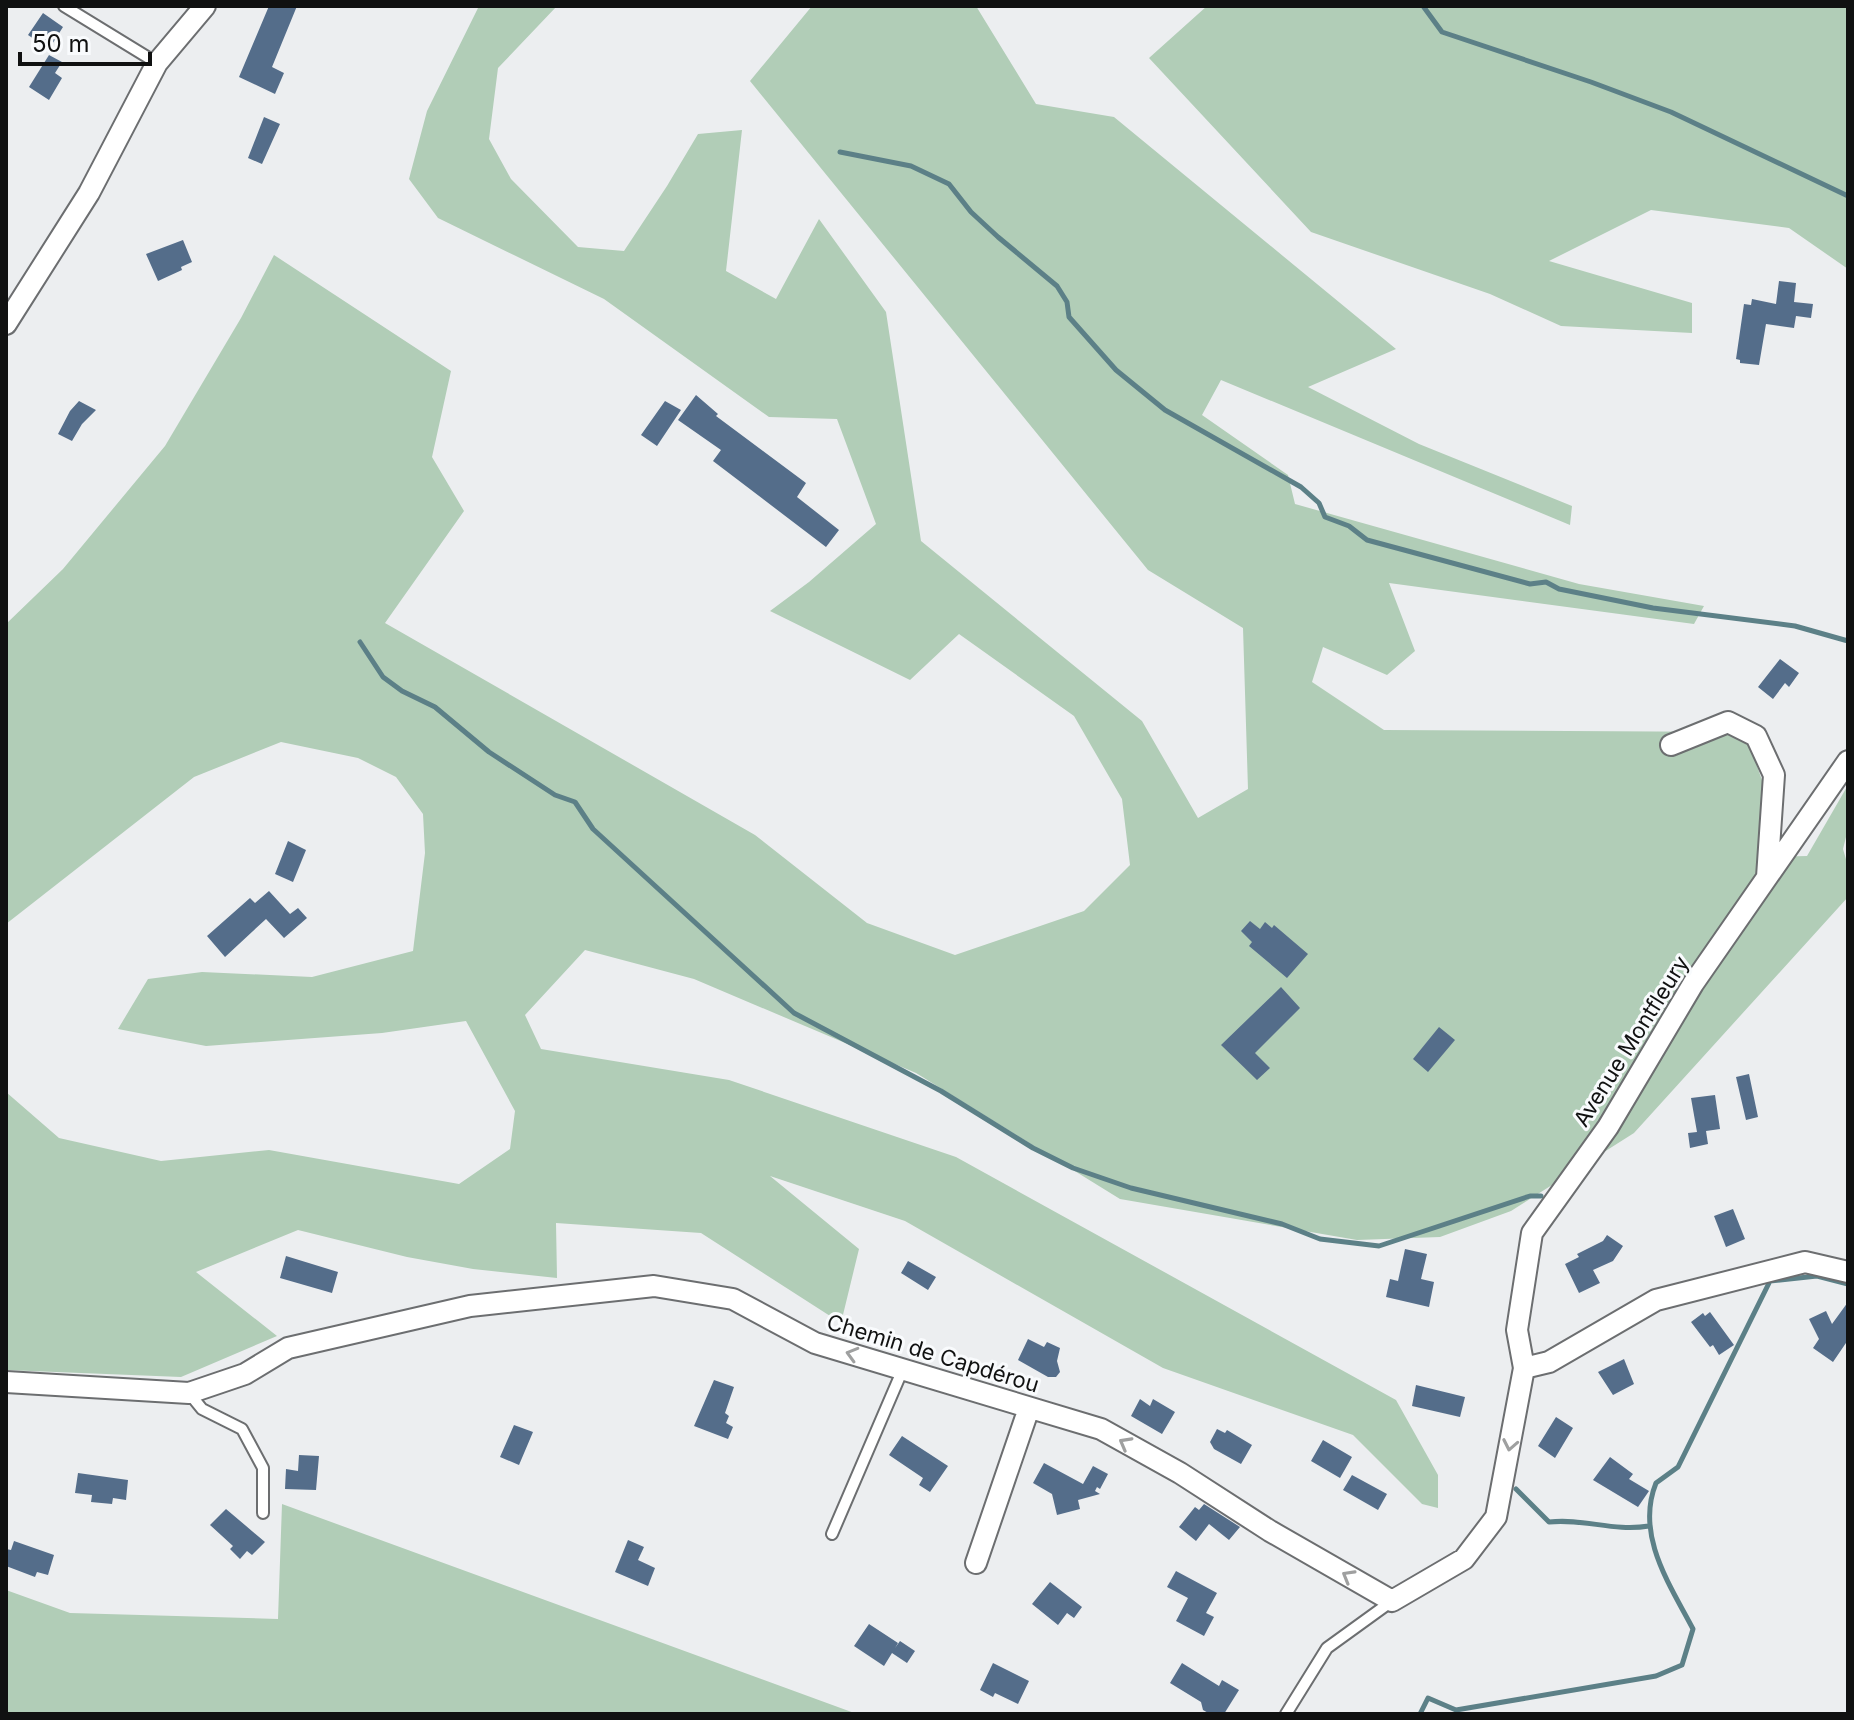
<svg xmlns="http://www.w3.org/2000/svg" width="1854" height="1720" viewBox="0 0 1854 1720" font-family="Inter,sans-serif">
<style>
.green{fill:#b1cdb7}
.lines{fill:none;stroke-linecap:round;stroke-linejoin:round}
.stream{stroke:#5c8087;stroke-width:5}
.building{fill:#546d8a}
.service-casing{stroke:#6c6e70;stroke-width:14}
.minor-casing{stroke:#6c6e70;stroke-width:24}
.service{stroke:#fff;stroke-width:10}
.minor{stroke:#fff;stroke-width:20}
.oneway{stroke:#9fa0a0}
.labels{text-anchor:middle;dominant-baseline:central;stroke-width:6;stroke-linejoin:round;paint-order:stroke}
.street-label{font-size:22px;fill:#101111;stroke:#f9fbfd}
</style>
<rect width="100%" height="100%" fill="#eceef0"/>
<path class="green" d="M 479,6 L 557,6 L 498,68 L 489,139 L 511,179 L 578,247 L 624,251 L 667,186 L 698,134 L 742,130 L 726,271 L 776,299 L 819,219 L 886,312 L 921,541 L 1142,721 L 1198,818 L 1248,789 L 1243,628 L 1148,570 L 750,81 L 812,6 L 976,6 L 1036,104 L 1114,117 L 1396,349 L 1308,387 L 1419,444 L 1572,506 L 1570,525 L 1221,380 L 1202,415 L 1288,475 L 1295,504 L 1579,584 L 1704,606 L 1694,624 L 1389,583 L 1415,651 L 1387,675 L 1323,647 L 1312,682 L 1384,730 L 1745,732 L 1776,820 L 1773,857 L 1807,856 L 1848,785 L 1848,829 L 1843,849 L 1848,866 L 1848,897 L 1634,1133 L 1511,1211 L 1440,1237 L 1357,1240 L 1120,1199 L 916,1073 L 694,979 L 585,950 L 525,1015 L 541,1049 L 729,1080 L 956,1157 L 1396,1400 L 1438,1475 L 1438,1508 L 1422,1504 L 1353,1435 L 1163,1368 L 905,1221 L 770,1176 L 859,1249 L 841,1323 L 701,1233 L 556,1223 L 557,1278 L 473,1269 L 407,1257 L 298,1230 L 196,1272 L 277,1336 L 181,1377 L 6,1370 L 6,1092 L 59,1138 L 161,1161 L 269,1150 L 459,1184 L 510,1149 L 515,1111 L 466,1021 L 382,1033 L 206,1046 L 118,1029 L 148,979 L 202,972 L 312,977 L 413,951 L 425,853 L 423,814 L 396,777 L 358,758 L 281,742 L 194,777 L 6,924 L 6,624 L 63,569 L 165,446 L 241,318 L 274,255 L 451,371 L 432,457 L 464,511 L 385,623 L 755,835 L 867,923 L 955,955 L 1084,911 L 1130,865 L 1122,799 L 1074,716 L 959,634 L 910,680 L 770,611 L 809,582 L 876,524 L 837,419 L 769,417 L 604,299 L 438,218 L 409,179 L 427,111 Z
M 1207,6 L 1848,6 L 1848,269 L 1789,228 L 1651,210 L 1549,261 L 1692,303 L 1692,333 L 1561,326 L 1490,294 L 1311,232 L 1149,58 Z
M 282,1504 L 857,1714 L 6,1714 L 6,1590 L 70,1613 L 278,1619 Z"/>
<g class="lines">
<path class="stream" d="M 1423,6 L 1442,32 L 1591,82 L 1671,112 L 1848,196
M 840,152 L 911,166 L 949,184 L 971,212 L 998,237 L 1057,286 L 1067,302 L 1069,317 L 1116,370 L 1165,410 L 1301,487 L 1319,503 L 1325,517 L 1349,526 L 1367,540 L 1530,584 L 1546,582 L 1559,589 L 1653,608 L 1795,626 L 1848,641
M 360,642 L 383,677 L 402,691 L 435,707 L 489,752 L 555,795 L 575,802 L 593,829 L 794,1013 L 941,1091 L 1033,1148 L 1073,1168 L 1131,1188 L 1282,1224 L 1320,1239 L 1379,1246 L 1530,1196 L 1541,1196
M 1516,1489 L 1549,1522 C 1584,1518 1613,1532 1649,1526
M 1420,1714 L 1428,1698 L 1456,1710 L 1656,1676 L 1682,1665 L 1693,1629 C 1670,1585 1635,1535 1656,1483 L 1678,1467 L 1770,1281 L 1817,1276 L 1848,1284"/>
</g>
<path class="building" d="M 269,6 L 297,6 L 272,67 L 284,73 L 275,94 L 239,77 Z
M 43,13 L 63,27 L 49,49 L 28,35 Z
M 49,55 L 62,62 L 55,73 L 62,78 L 49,100 L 29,87 Z
M 264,117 L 280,124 L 262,164 L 248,158 Z
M 183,240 L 192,262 L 181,267 L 182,270 L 158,281 L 146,254 Z
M 1779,281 L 1796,283 L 1794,302 L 1813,304 L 1811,318 L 1796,316 L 1794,328 L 1766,324 L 1759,365 L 1740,363 L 1740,360 L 1736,359 L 1744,304 L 1751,305 L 1752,299 L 1776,304 Z
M 696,395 L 718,414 L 716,416 L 806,483 L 797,497 L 839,530 L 826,547 L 713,461 L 721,450 L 678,420 Z
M 79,401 L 96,410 L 82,424 L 72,441 L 58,434 L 70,411 Z
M 665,401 L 681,410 L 657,446 L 641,435 Z
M 1780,659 L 1799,673 L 1789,687 L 1785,683 L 1773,699 L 1758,687 Z
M 288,841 L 306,850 L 293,882 L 275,874 Z
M 269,891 L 290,914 L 298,908 L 307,918 L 284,938 L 266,919 L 225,957 L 207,936 L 250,898 L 255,903 Z
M 1250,921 L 1260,929 L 1265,922 L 1272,928 L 1274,925 L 1308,954 L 1287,978 L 1249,946 L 1252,942 L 1241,931 Z
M 1281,987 L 1300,1008 L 1255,1053 L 1270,1068 L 1257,1080 L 1221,1045 Z
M 1439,1027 L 1455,1040 L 1428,1072 L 1413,1059 Z
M 1749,1074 L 1758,1117 L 1746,1120 L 1736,1077 Z
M 1715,1095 L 1720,1129 L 1706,1131 L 1708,1144 L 1690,1148 L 1688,1133 L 1697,1132 L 1691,1098 Z
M 1733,1209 L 1745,1239 L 1726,1247 L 1714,1216 Z
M 1607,1235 L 1623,1246 L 1613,1261 L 1593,1270 L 1600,1283 L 1579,1293 L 1565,1264 L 1579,1257 L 1577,1254 L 1603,1241 Z
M 1405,1249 L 1427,1254 L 1421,1279 L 1434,1282 L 1429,1307 L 1386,1297 L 1390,1279 L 1398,1281 Z
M 286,1256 L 338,1272 L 332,1293 L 280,1278 Z
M 908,1261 L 936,1277 L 928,1290 L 901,1273 Z
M 1848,1302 L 1848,1340 L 1833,1362 L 1813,1348 L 1819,1339 L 1809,1319 L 1826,1311 L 1832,1324 Z
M 1710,1312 L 1734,1345 L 1719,1355 L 1713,1345 L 1710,1347 L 1691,1322 L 1703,1313 L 1705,1316 Z
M 1028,1339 L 1044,1347 L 1047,1342 L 1060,1348 L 1057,1361 L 1060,1372 L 1056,1377 L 1048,1377 L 1018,1360 Z
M 1624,1359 L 1634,1384 L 1613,1395 L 1598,1372 Z
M 714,1380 L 734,1387 L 725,1413 L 729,1416 L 726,1423 L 733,1427 L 728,1439 L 694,1426 Z
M 1416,1385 L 1465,1397 L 1460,1417 L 1412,1406 Z
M 1140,1399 L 1150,1406 L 1153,1399 L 1175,1412 L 1162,1434 L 1131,1416 Z
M 1556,1417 L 1573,1428 L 1555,1458 L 1538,1446 Z
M 514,1425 L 533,1432 L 519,1465 L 500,1457 Z
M 1217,1429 L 1225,1433 L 1227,1430 L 1252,1445 L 1241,1464 L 1214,1449 L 1210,1442 Z
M 902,1436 L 948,1466 L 930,1492 L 919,1485 L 923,1478 L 889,1455 Z
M 1323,1440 L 1352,1457 L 1340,1478 L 1311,1461 Z
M 299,1455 L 319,1456 L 316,1490 L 285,1489 L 286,1469 L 298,1471 Z
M 1610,1457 L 1633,1474 L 1629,1479 L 1649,1491 L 1638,1507 L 1593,1480 Z
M 1044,1463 L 1083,1484 L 1093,1466 L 1108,1474 L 1100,1489 L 1097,1487 L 1095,1491 L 1100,1494 L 1078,1500 L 1080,1509 L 1057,1515 L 1052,1494 L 1033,1483 Z
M 78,1473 L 128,1480 L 126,1500 L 113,1498 L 112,1504 L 91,1502 L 92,1495 L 75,1493 Z
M 1352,1475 L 1387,1494 L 1378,1510 L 1343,1490 Z
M 1204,1504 L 1240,1527 L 1229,1540 L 1209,1524 L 1196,1541 L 1179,1527 L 1195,1507 L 1199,1510 Z
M 226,1509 L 265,1542 L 252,1555 L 247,1551 L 240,1559 L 230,1549 L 233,1546 L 210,1525 Z
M 628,1540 L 644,1547 L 638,1560 L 655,1568 L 648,1586 L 615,1572 Z
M 14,1541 L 54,1555 L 48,1575 L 37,1572 L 35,1577 L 6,1566 L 6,1549 L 11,1550 Z
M 1176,1571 L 1217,1593 L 1206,1613 L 1214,1617 L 1204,1636 L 1176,1621 L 1188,1598 L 1167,1587 Z
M 1050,1582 L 1082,1607 L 1074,1618 L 1067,1613 L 1058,1625 L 1032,1604 Z
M 869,1624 L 898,1643 L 895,1648 L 900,1641 L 915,1651 L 907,1663 L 892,1653 L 884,1666 L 854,1646 Z
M 993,1663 L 1029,1681 L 1018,1704 L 995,1693 L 993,1697 L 980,1690 Z
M 1182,1663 L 1219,1686 L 1222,1680 L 1239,1690 L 1224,1714 L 1210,1714 L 1203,1710 L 1201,1702 L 1170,1683 Z"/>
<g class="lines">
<g class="service-casing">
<path id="service" d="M 64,6 L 157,63
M 189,1393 L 202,1409 L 242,1429 L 263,1468 L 263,1513
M 832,1534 L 903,1369
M 1286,1714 L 1327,1648 L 1392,1601"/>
</g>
<g class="minor-casing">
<path id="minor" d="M 6,324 L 89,193 L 157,63 L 205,6
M 1671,745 L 1728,722 L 1756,736 L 1774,775 L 1767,877
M 1524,1368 L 1549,1362 L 1656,1300 L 1805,1262 L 1848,1272
M 6,1382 L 189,1393 L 245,1374 L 288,1348 L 470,1306 L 654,1286 L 733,1299 L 815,1343 L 1101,1429 L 1180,1473 L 1270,1531 L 1392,1601 L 1464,1559 L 1496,1517 L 1524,1368 L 1517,1330 L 1532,1233 L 1608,1127 L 1693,984 L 1848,761
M 976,1563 L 1029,1408"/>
</g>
<use href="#service" class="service"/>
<use href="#minor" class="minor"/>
</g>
<defs><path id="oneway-chevron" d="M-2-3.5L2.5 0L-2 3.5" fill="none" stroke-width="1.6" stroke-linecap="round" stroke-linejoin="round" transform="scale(2)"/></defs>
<g class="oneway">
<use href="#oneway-chevron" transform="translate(852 1354) rotate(-164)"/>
<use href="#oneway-chevron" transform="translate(1125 1443) rotate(-151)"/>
<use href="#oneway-chevron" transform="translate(1510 1445) rotate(101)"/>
<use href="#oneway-chevron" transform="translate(1348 1576) rotate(-150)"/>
</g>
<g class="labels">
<g class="street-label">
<text transform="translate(1631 1041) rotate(-58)">Avenue Montfleury</text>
<text transform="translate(933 1353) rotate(17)">Chemin de Capdérou</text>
</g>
</g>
<rect width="1854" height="1720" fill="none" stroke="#101111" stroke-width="16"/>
<path d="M20 52v12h130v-12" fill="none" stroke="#101111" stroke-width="4"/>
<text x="32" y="52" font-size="24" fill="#101111" stroke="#f9fbfd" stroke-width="6" paint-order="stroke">50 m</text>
</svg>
